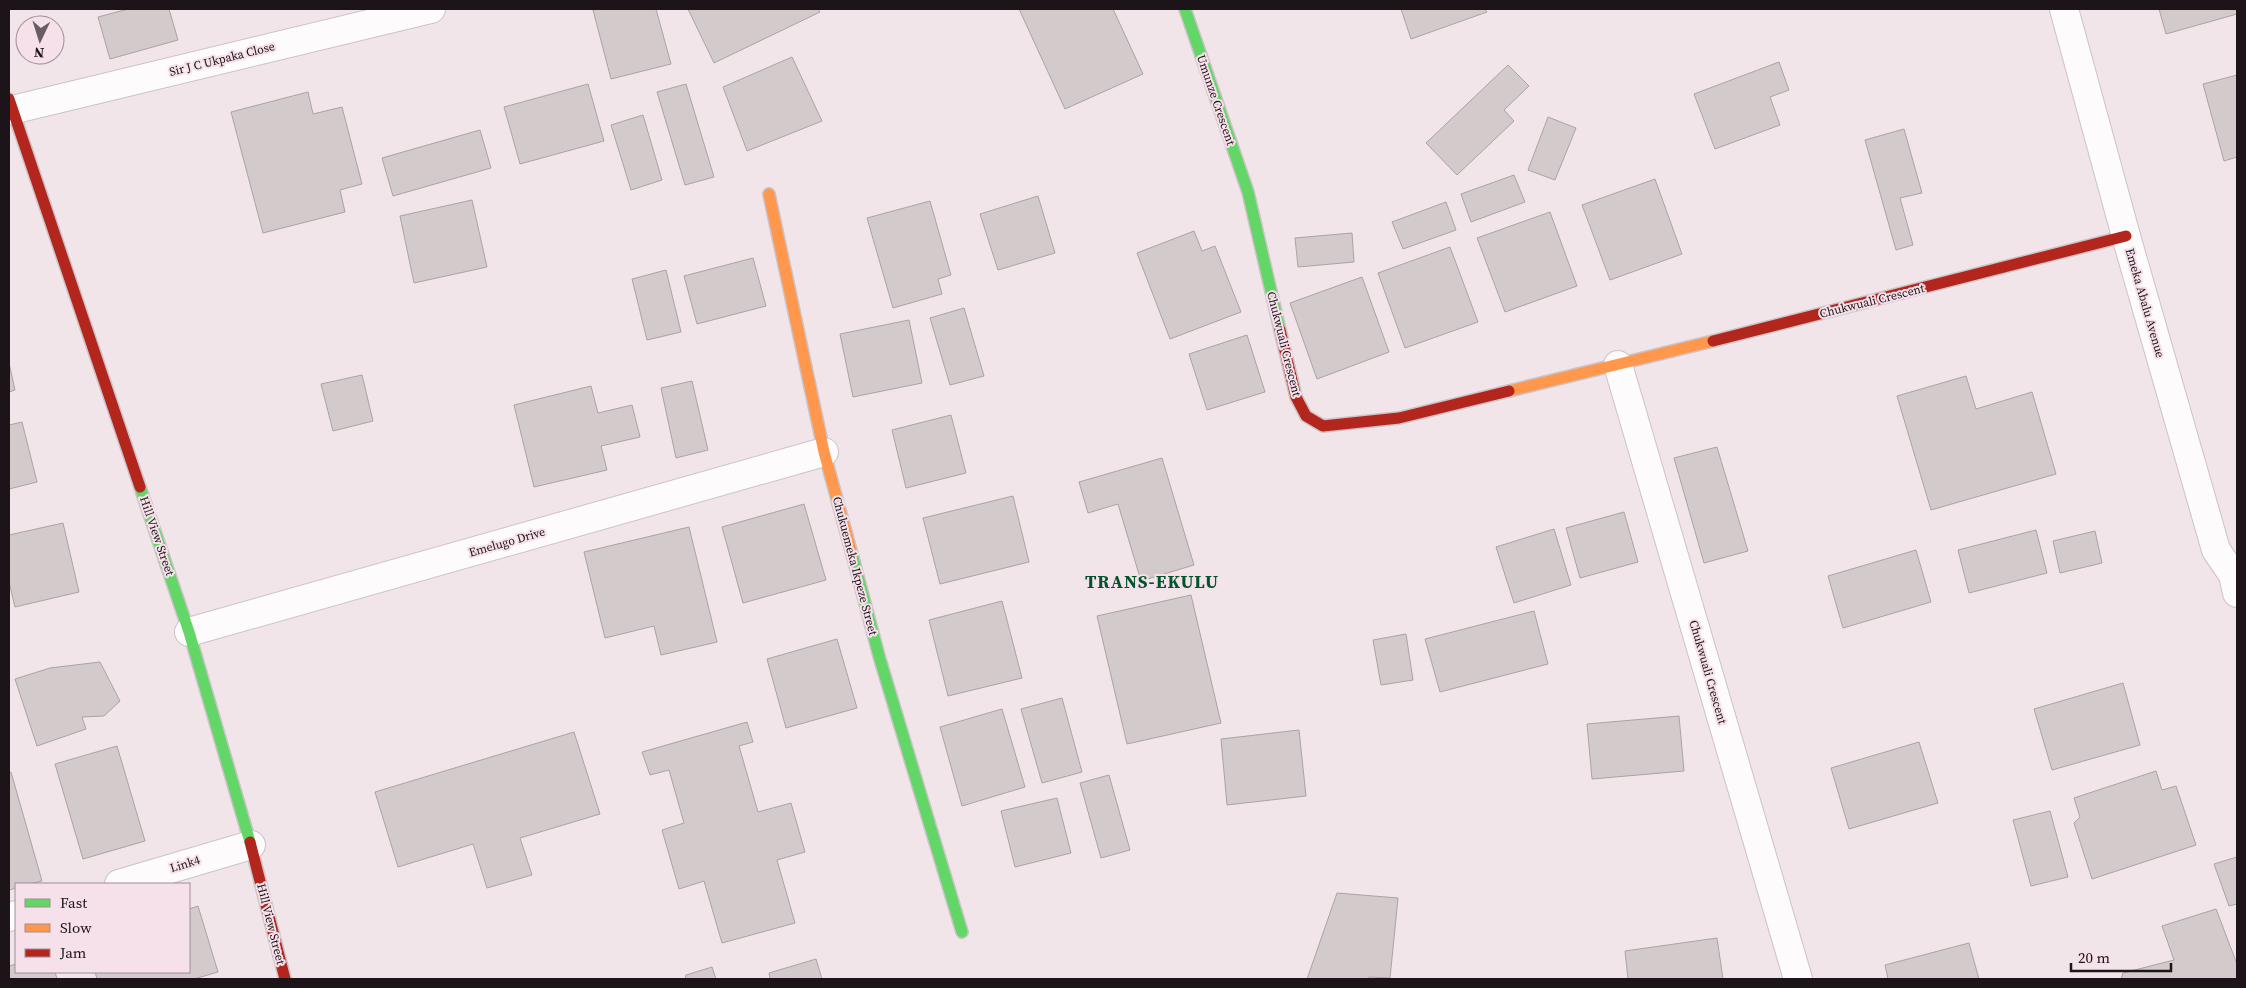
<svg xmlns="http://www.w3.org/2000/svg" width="2246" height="988" viewBox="0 0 2246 988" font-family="'Source Serif 4',serif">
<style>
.building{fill:#d3cacb;stroke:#aca2a4}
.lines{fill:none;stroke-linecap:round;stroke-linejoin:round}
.street-casing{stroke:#ccc3c6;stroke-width:30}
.fast-casing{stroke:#ccc3c6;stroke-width:14}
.slow-casing{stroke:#ccc3c6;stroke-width:14}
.jam-casing{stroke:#ccc3c6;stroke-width:14}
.street{stroke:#fdfbfc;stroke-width:28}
.fast{stroke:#63d668;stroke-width:11}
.slow{stroke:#ff974d;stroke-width:11}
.jam{stroke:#b3261e;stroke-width:11}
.labels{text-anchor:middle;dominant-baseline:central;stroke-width:4;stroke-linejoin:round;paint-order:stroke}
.street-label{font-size:12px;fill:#1c1418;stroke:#f6e0e9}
.district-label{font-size:18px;font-weight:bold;letter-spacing:1px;fill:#00552c;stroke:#f6e0e9}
</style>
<rect width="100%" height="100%" fill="#f1e5ea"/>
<path class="building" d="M 128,9 L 169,9 L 178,40 L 110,59 L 98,17 Z
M 597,9 L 656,9 L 671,64 L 611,79 L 593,10 Z
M 688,9 L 818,9 L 820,12 L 714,63 Z
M 1019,9 L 1113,9 L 1143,74 L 1065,109 Z
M 1401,9 L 1485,9 L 1487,12 L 1411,39 Z
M 2159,9 L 2237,9 L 2237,14 L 2166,34 Z
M 792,57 L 822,121 L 747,151 L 723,87 Z
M 1779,62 L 1789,90 L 1770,97 L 1780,125 L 1715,149 L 1694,94 Z
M 1508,65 L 1529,86 L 1504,110 L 1514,121 L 1457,175 L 1426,143 Z
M 2237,75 L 2237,157 L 2224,161 L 2203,84 Z
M 588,84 L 604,141 L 520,164 L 504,107 Z
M 686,84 L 714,177 L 685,185 L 657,92 Z
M 308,92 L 313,114 L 342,107 L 362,184 L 340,190 L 345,212 L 263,233 L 231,112 Z
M 643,115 L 662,180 L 631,190 L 611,125 Z
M 1548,117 L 1576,128 L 1555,180 L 1528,170 Z
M 1904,129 L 1922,193 L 1900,198 L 1913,245 L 1896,250 L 1865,140 Z
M 480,130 L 491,168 L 393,196 L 382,158 Z
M 1514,175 L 1525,202 L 1471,222 L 1461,194 Z
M 1655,179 L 1682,254 L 1610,280 L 1582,205 Z
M 1038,196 L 1055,253 L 998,270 L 980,214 Z
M 472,200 L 487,267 L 414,283 L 400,216 Z
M 930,201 L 951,275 L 938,279 L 942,294 L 893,308 L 867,218 Z
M 1446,202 L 1456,230 L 1403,249 L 1392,222 Z
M 1550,212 L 1577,286 L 1505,312 L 1477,238 Z
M 1194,231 L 1202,251 L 1215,246 L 1241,312 L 1170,339 L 1137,253 Z
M 1352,233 L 1354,262 L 1298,267 L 1295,238 Z
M 1450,247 L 1478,322 L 1405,348 L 1378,273 Z
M 753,258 L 766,306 L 697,324 L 684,276 Z
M 666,270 L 681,332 L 647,340 L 632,279 Z
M 1362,277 L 1389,352 L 1317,379 L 1290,303 Z
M 964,308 L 984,376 L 950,385 L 930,318 Z
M 909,320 L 922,383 L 853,397 L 840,334 Z
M 1247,335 L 1265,392 L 1207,410 L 1189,354 Z
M 9,363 L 15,390 L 9,392 Z
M 362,375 L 373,421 L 333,431 L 321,384 Z
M 1966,376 L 1976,409 L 2032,392 L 2056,474 L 1931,510 L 1897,396 Z
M 692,381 L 708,450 L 676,458 L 661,388 Z
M 591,386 L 598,413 L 632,405 L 640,437 L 601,446 L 607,470 L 534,487 L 514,405 Z
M 951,415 L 966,473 L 906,488 L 892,430 Z
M 22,422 L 37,482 L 9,489 L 9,425 Z
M 1717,447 L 1748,551 L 1704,563 L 1674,458 Z
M 1162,458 L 1194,565 L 1141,581 L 1118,504 L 1088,513 L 1079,482 Z
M 1013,496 L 1029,562 L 940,584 L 923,518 Z
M 804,504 L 826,580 L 743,603 L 722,527 Z
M 1624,512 L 1638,562 L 1580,578 L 1566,528 Z
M 63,523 L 79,592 L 15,607 L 9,582 L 9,535 Z
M 689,527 L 717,642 L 661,655 L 654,626 L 605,638 L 584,552 Z
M 1554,529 L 1571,585 L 1514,603 L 1496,547 Z
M 2036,530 L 2047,573 L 1969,593 L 1958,550 Z
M 2095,531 L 2102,563 L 2060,573 L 2053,541 Z
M 1916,550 L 1931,602 L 1843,628 L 1828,576 Z
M 1191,595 L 1221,723 L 1127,744 L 1097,616 Z
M 1002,601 L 1022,678 L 948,696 L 929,620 Z
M 1534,611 L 1548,664 L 1440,692 L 1425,639 Z
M 1406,634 L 1413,680 L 1381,685 L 1373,640 Z
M 837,639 L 857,708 L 786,728 L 767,659 Z
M 100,662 L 120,701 L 104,716 L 82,717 L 86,729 L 37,746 L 15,679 L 50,668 Z
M 2123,683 L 2140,745 L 2052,770 L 2034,709 Z
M 1062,698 L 1082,772 L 1042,783 L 1021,709 Z
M 1002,709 L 1025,787 L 962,806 L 940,727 Z
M 1679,716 L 1684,771 L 1592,779 L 1587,724 Z
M 747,722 L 753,742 L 739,746 L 758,812 L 791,803 L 805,852 L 777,860 L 795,923 L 722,943 L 704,881 L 679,889 L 662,830 L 684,823 L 669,770 L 650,775 L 642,752 Z
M 1299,730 L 1306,796 L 1227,805 L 1221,739 Z
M 574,732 L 600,814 L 520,838 L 532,875 L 487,888 L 473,844 L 398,867 L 375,792 Z
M 1919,742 L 1938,803 L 1849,829 L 1831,768 Z
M 117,746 L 145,841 L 83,859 L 55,764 Z
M 2156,771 L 2162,790 L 2176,786 L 2196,845 L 2092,879 L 2074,823 L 2080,817 L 2074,798 Z
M 11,772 L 42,881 L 29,884 L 16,884 L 16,888 L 9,890 L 9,773 Z
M 1109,775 L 1130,850 L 1101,858 L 1080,783 Z
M 1057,798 L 1071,853 L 1015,867 L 1001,811 Z
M 2050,811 L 2068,877 L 2031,886 L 2013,820 Z
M 2237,857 L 2237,904 L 2229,906 L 2214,864 Z
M 1337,893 L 1398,898 L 1390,978 L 1369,977 L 1368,979 L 1307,979 Z
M 198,906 L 218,972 L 194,979 L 97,979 L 95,972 L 189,972 L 189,909 Z
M 2216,909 L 2237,964 L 2237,979 L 2121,979 L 2123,973 L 2174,960 L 2162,926 Z
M 1717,938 L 1723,979 L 1628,979 L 1625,951 Z
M 1969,943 L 1979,979 L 1888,979 L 1885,965 Z
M 816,959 L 822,979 L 770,979 L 769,973 Z
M 16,964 L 16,972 L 55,972 L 57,979 L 9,979 L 9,966 Z
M 712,967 L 716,979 L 685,979 L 686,975 Z"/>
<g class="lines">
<g class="street-casing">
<path id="street" d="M 2064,9 L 2126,236 L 2216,550 L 2233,575 L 2237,593
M 12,110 L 431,9
M 1618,365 L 1798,979
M 189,632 L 824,452
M 119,884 L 251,845
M 9,917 L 16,915"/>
</g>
<g class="fast-casing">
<path id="fast" d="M 1185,9 L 1248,192 L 1280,330
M 140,487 L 189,632 L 250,842
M 852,554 L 879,656 L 962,932"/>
</g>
<g class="slow-casing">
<path id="slow" d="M 769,194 L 824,452 L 852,554
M 1509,391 L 1713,341"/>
</g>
<g class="jam-casing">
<path id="jam" d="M 9,99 L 140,487
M 1280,330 L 1296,397 L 1306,416 L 1323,426 L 1399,418 L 1509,391
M 1713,341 L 2126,236
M 250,842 L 285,979"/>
</g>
<use href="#street" class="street"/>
<use href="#fast" class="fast"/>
<use href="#slow" class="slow"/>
<use href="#jam" class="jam"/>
</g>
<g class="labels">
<g class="street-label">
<text transform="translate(222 59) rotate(-14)">Sir J C Ukpaka Close</text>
<text transform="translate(1216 100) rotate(71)">Umunze Crescent</text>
<text transform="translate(1872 301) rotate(-14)">Chukwuali Crescent</text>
<text transform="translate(2145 303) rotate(74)">Emeka Abalu Avenue</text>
<text transform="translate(1284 344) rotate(76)">Chukwuali Crescent</text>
<text transform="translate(157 536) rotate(71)">Hill View Street</text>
<text transform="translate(507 542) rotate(-16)">Emelugo Drive</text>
<text transform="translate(855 566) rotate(75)">Chukuemeka Ikpeze Street</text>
<text transform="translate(1708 672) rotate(74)">Chukwuali Crescent</text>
<text transform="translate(185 864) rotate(-17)">Link4</text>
<text transform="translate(271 924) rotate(76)">Hill View Street</text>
</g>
<g class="district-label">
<text x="1152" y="581">TRANS-EKULU</text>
</g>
</g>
<rect width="2246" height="988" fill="none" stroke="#1c1418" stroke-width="20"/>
<rect x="15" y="883" width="175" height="90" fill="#f6e0e9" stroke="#9f8e95"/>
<rect x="25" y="899" width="25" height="8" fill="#63d668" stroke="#9f8e95"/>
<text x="60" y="908" font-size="15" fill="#1c1418">Fast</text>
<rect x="25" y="924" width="25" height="8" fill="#ff974d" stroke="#9f8e95"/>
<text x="60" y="933" font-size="15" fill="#1c1418">Slow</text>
<rect x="25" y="949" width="25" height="8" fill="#b3261e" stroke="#9f8e95"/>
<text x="60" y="958" font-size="15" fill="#1c1418">Jam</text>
<g transform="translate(40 40) rotate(184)"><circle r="24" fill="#f6e0e9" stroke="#9f8e95"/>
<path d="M0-4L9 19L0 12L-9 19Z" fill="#675d62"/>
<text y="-8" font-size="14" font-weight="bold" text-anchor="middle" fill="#1c1418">N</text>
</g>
<path d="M2071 963v8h100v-8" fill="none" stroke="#1c1418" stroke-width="2.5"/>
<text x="2078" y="963" font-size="15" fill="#1c1418" stroke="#f6e0e9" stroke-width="4" paint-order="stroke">20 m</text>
</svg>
